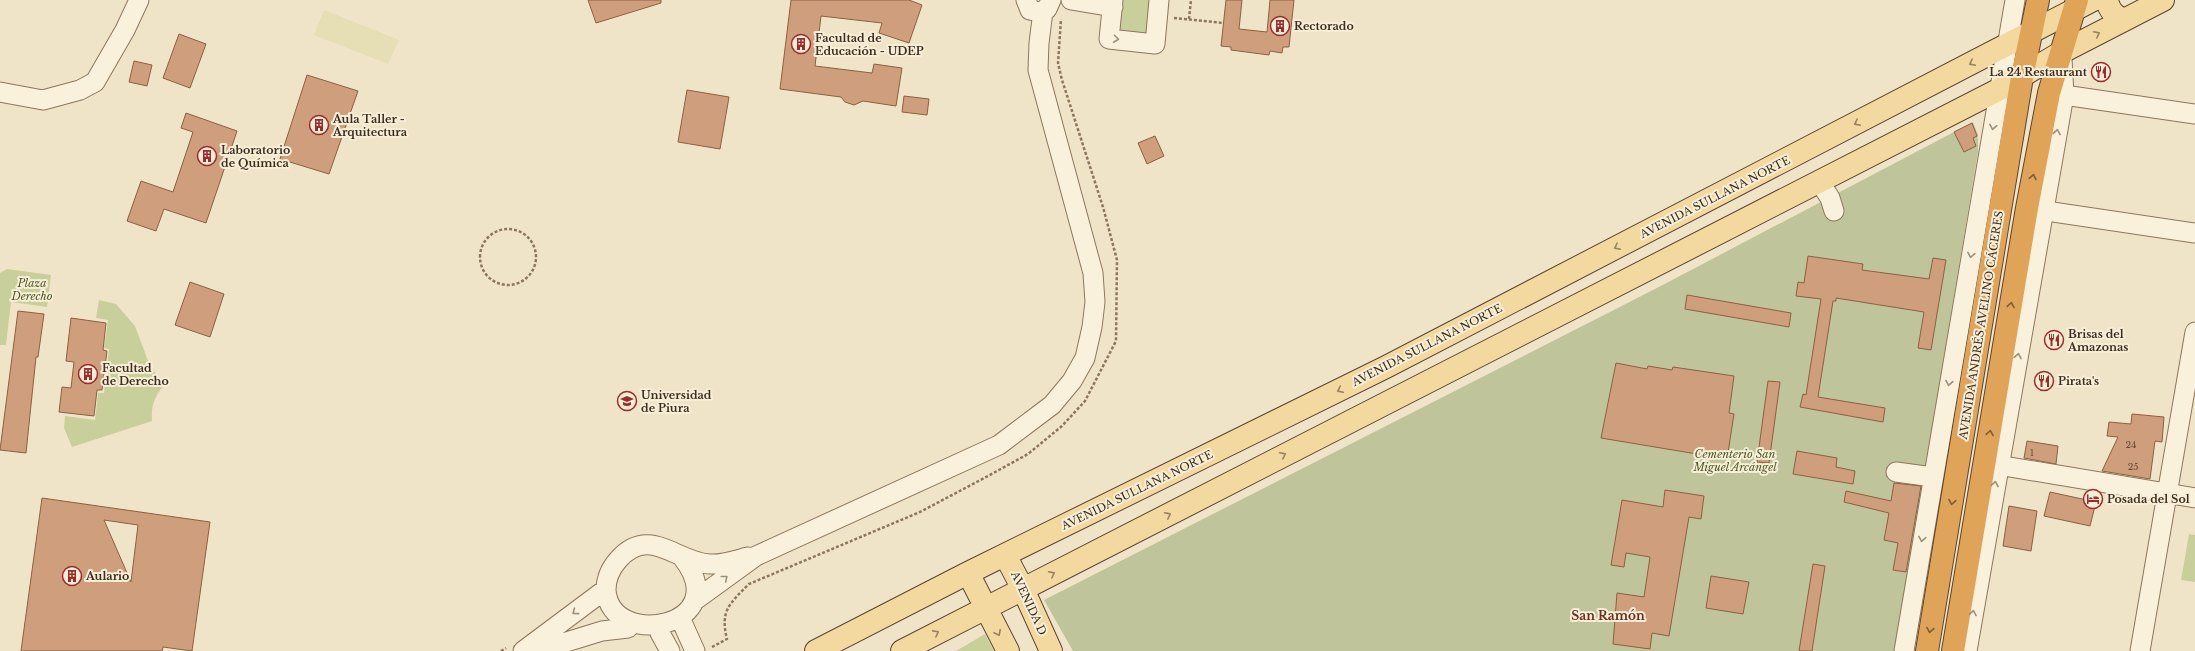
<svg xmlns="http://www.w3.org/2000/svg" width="2195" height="651" viewBox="0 0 2195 651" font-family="'Libre Baskerville',serif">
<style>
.farmland{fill:#e6deb5}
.green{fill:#c9cf9b}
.cemetery{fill:#bfc49a}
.building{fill:#cf9f7d;stroke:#8d5f41;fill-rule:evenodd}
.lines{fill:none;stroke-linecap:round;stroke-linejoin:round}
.minor-casing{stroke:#8d765c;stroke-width:21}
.major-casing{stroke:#5b4430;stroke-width:24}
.highway-casing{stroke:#5b4430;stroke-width:24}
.path{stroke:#8d765c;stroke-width:2.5;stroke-dasharray:3 2;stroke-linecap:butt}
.minor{stroke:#faf1dc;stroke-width:19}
.major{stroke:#f3d9a0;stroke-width:22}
.highway{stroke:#e0a458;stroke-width:22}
.oneway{stroke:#988460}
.oneway2{stroke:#9c907e}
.oneway3{stroke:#7e5d36}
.labels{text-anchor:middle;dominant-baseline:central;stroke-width:4;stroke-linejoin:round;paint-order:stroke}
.number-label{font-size:9px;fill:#624a37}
.poi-label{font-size:11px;font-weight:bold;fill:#3d2e20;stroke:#f7eed8;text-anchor:start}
.street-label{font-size:11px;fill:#3d2e20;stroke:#f7eed8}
.park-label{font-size:11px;font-style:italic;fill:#4d5a26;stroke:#f7eed8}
.neighbourhood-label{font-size:12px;font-weight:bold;fill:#6b2e1e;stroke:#f7eed8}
</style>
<rect width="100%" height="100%" fill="#f0e4c8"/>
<path class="farmland" d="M 324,10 L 399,40 L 388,64 L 314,35 Z"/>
<path class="green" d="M 1116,0 L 1152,0 L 1149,31 L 1143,36 L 1119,32 Z
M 7,269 L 51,275 L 47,307 L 11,302 L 6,345 L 0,345 L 0,273 Z
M 99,300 L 116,304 L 135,326 L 150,366 L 164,385 C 154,398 151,405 152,421 L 72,447 L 64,428 L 65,416 L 95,420 L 98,393 L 104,393 L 109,349 L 104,348 L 108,320 L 96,318 Z
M 2189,534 L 2195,535 L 2195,582 L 2181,580 Z
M 985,634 L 994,651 L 956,651 Z"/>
<path class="cemetery" d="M 1973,122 L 1978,135 L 1978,152 L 1895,651 L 1073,651 L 1044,600 L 1655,289 Z"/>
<path class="building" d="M 588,0 L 661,0 L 661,3 L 596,23 Z
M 791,0 L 909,0 L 922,5 L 909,43 L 879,33 L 882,23 L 821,16 L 815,66 L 872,73 L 874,64 L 902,68 L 896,106 L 863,101 L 854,105 L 845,102 L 841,97 L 780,89 Z
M 1226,0 L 1242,0 L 1239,29 L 1267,32 L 1270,0 L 1294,0 L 1289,47 L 1283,47 L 1282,53 L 1270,51 L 1269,55 L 1231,50 L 1231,47 L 1221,46 Z
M 179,34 L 206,44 L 190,88 L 163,78 Z
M 134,61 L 152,65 L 147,86 L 129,82 Z
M 307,75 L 358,91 L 329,174 L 280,159 Z
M 687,90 L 729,97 L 720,149 L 678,142 Z
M 904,96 L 929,99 L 927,115 L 902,112 Z
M 186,113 L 237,131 L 206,223 L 164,209 L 156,231 L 127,221 L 141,181 L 173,192 L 193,132 L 181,128 Z
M 1972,123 L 1977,136 L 1973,138 L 1976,146 L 1964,152 L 1954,132 Z
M 1155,136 L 1164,156 L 1147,164 L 1138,143 Z
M 1808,256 L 1863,264 L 1862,270 L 1929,279 L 1933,258 L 1946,260 L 1931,350 L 1918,348 L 1924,312 L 1836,298 L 1836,301 L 1833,301 L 1818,397 L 1885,408 L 1883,422 L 1800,407 L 1803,394 L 1806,395 L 1821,299 L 1796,296 L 1798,282 L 1804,283 Z
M 190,282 L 224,294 L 210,337 L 175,325 Z
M 1687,295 L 1791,313 L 1789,327 L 1685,309 Z
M 18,311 L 44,314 L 38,357 L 36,357 L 26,453 L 0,450 Z
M 71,318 L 106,323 L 103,350 L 107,351 L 102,390 L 97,390 L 94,416 L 59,412 L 62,387 L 71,388 L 74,362 L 66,361 Z
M 1616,363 L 1647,369 L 1648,366 L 1672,370 L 1673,367 L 1734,376 L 1729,413 L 1734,414 L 1727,459 L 1601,438 Z
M 1768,381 L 1780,382 L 1769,463 L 1757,462 Z
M 2132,414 L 2164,417 L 2162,442 L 2155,441 L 2150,479 L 2102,471 L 2118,437 L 2107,436 L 2109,422 L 2131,424 Z
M 2027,441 L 2058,446 L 2056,464 L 2024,458 Z
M 1797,451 L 1837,458 L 1836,467 L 1855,471 L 1853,484 L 1793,474 Z
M 1894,483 L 1921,486 L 1906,572 L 1893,570 L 1898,543 L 1884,540 L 1889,513 L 1844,502 L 1846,491 L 1891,501 Z
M 1665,490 L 1704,496 L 1701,519 L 1689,517 L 1669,636 L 1652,633 L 1650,649 L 1613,644 L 1617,593 L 1644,597 L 1650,557 L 1626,553 L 1624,567 L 1611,565 L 1622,500 L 1663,507 Z
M 2050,492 L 2096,502 L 2090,526 L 2044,516 Z
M 42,498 L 210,522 L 192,651 L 163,647 L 162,651 L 21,651 ZM 104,520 L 138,525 L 131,582 Z
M 2009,506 L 2037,511 L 2031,551 L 2003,546 Z
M 1813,564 L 1825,566 L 1812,651 L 1799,651 Z
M 1711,576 L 1749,582 L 1743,614 L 1706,608 Z"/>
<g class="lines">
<g class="minor-casing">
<path id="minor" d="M 1026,0 L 1030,10 L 1039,12 L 1047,9 L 1051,0
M 1071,0 L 1113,7
M 1113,0 L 1109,39 L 1155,44 L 1159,0
M 0,92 L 43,100 L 80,90 L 95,82 L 125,30 L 139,0
M 2064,95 L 2195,114
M 1819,181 L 1830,198 L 1834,211
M 2032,209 L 2195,233
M 1998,465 L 2195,498
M 1896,472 L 1933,477
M 682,557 C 738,627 610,651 606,590 C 606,579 611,568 618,560 C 649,524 677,563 710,564 C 722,565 736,560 748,557
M 694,601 L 756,556 L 999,445 L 1052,405 L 1072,381 L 1085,358 L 1092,327 L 1095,302 L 1093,273 L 1038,70 L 1039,43 L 1043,11
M 682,622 L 695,651
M 660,633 L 670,651
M 523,651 L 606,589
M 537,651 L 602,631 L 628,628
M 1904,651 L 2015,0
M 1967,651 L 2064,95 L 2062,59
M 2140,651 L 2195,332"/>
</g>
<g class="major-casing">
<path id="major" d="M 2107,0 C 2109,10 2114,16 2124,20
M 1005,555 L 1023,589 L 1051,651
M 968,573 L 1008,651
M 816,651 L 968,573 L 1386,367 L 2093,0
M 902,651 L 2000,89 L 2062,52 L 2163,0"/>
</g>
<g class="highway-casing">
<path id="highway" d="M 1927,651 L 2022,77 L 2038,0
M 1953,651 L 2027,208 L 2049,93 L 2077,0"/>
</g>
<path class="path" d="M 1174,18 L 1223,23
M 1189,19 L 1191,0
M480 257a28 28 0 1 1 56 0a28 28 0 1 1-56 0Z
M 712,647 L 727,639 C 720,611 729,604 749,584 L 920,512 L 988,476 L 1028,454 L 1062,426 L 1085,401 L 1116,341 L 1117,260 L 1103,207 L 1062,80 L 1058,63 L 1061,19
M 501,651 L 506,648"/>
<use href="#minor" class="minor"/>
<use href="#major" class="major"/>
<use href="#highway" class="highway"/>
</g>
<defs><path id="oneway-chevron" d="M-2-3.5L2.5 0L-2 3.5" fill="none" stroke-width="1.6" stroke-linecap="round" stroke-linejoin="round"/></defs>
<g class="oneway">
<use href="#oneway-chevron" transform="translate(2097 34) rotate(-27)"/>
<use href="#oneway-chevron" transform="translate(1972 63) rotate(153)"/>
<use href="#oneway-chevron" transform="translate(1857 123) rotate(153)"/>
<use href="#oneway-chevron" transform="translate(1617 247) rotate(153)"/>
<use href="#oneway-chevron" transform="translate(1340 390) rotate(154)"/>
<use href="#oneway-chevron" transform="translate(1283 455) rotate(-27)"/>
<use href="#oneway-chevron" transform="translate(1168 515) rotate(-27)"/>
<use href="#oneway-chevron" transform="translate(1052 574) rotate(-27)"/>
<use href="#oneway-chevron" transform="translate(936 633) rotate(-28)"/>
<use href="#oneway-chevron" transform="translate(998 633) rotate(63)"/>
</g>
<g class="oneway2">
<use href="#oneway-chevron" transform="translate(1116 39) rotate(7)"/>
<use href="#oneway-chevron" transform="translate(1993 127) rotate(100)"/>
<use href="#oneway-chevron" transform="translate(2057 132) rotate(-80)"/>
<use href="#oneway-chevron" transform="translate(1971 255) rotate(100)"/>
<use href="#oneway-chevron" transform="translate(2018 356) rotate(-80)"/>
<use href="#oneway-chevron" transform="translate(1949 383) rotate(100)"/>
<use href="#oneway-chevron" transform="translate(1995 484) rotate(-80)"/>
<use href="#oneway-chevron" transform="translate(1922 539) rotate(100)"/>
<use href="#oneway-chevron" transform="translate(725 578) rotate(-39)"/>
<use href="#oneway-chevron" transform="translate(575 612) rotate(143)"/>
<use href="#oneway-chevron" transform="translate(1973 613) rotate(-80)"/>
</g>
<g class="oneway3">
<use href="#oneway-chevron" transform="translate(2033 177) rotate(-79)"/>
<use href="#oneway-chevron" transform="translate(2011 305) rotate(-81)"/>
<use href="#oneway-chevron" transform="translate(1990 433) rotate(-81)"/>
<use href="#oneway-chevron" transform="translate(1952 502) rotate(99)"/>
<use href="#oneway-chevron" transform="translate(1930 630) rotate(99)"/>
</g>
<defs>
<g id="building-ring" transform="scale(1)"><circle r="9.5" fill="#f7eed8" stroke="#9e2a2b" stroke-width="1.5"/><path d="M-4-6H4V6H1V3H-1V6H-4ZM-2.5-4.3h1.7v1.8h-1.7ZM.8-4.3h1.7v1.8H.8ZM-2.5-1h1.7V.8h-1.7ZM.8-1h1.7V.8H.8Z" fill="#9e2a2b"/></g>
<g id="restaurant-ring" transform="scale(1)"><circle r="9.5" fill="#f7eed8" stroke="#9e2a2b" stroke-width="1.5"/><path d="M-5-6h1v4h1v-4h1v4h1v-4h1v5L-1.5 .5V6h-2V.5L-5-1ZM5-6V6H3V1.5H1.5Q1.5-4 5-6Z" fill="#9e2a2b"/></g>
<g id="university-ring" transform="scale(1)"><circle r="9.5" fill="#f7eed8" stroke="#9e2a2b" stroke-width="1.5"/><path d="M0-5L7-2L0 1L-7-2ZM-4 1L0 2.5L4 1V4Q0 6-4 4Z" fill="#9e2a2b"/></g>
<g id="hotel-ring" transform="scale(1)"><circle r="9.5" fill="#f7eed8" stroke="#9e2a2b" stroke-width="1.5"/><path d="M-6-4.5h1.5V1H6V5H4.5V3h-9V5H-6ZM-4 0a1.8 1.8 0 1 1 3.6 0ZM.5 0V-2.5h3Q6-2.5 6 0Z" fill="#9e2a2b"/></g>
</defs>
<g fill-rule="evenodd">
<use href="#building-ring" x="1280" y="26"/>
<use href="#building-ring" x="801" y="44"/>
<use href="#restaurant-ring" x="2101" y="72"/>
<use href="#building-ring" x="319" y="125"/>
<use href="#building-ring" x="207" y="156"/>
<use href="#restaurant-ring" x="2054" y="340"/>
<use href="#building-ring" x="88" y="374"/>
<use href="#restaurant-ring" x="2044" y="381"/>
<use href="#university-ring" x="627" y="401"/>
<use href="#hotel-ring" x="2093" y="499"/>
<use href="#building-ring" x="72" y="576"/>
</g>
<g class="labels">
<g class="number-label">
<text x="2131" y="444">24</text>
<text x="2032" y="452">1</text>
<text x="2133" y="466">25</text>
</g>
<g class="poi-label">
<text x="1294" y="26">Rectorado</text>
<text x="815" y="38">Facultad de<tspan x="815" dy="13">Educación - UDEP</tspan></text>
<text x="2087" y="72" text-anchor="end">La 24 Restaurant</text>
<text x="333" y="119">Aula Taller -<tspan x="333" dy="13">Arquitectura</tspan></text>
<text x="221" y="150">Laboratorio<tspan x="221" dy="13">de Química</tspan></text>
<text x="2068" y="334">Brisas del<tspan x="2068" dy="13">Amazonas</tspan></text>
<text x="102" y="368">Facultad<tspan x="102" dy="13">de Derecho</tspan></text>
<text x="2058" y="381">Pirata's</text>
<text x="641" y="395">Universidad<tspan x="641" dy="13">de Piura</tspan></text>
<text x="2107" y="499">Posada del Sol</text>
<text x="86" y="576">Aulario</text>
</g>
<g class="street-label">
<text transform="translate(1715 197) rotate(-27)">AVENIDA SULLANA NORTE</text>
<text transform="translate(1981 325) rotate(-81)">AVENIDA ANDRÉS AVELINO CÁCERES</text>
<text transform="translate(1427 345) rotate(-27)">AVENIDA SULLANA NORTE</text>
<text transform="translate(1137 490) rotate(-26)">AVENIDA SULLANA NORTE</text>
<text transform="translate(1029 603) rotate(65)">AVENIDA D</text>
</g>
<g class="park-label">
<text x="32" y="283">Plaza<tspan x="32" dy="13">Derecho</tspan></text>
<text x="1735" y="454">Cementerio San<tspan x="1735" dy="13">Miguel Arcángel</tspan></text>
</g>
<g class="neighbourhood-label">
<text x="1608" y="615">San Ramón</text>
</g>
</g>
</svg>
